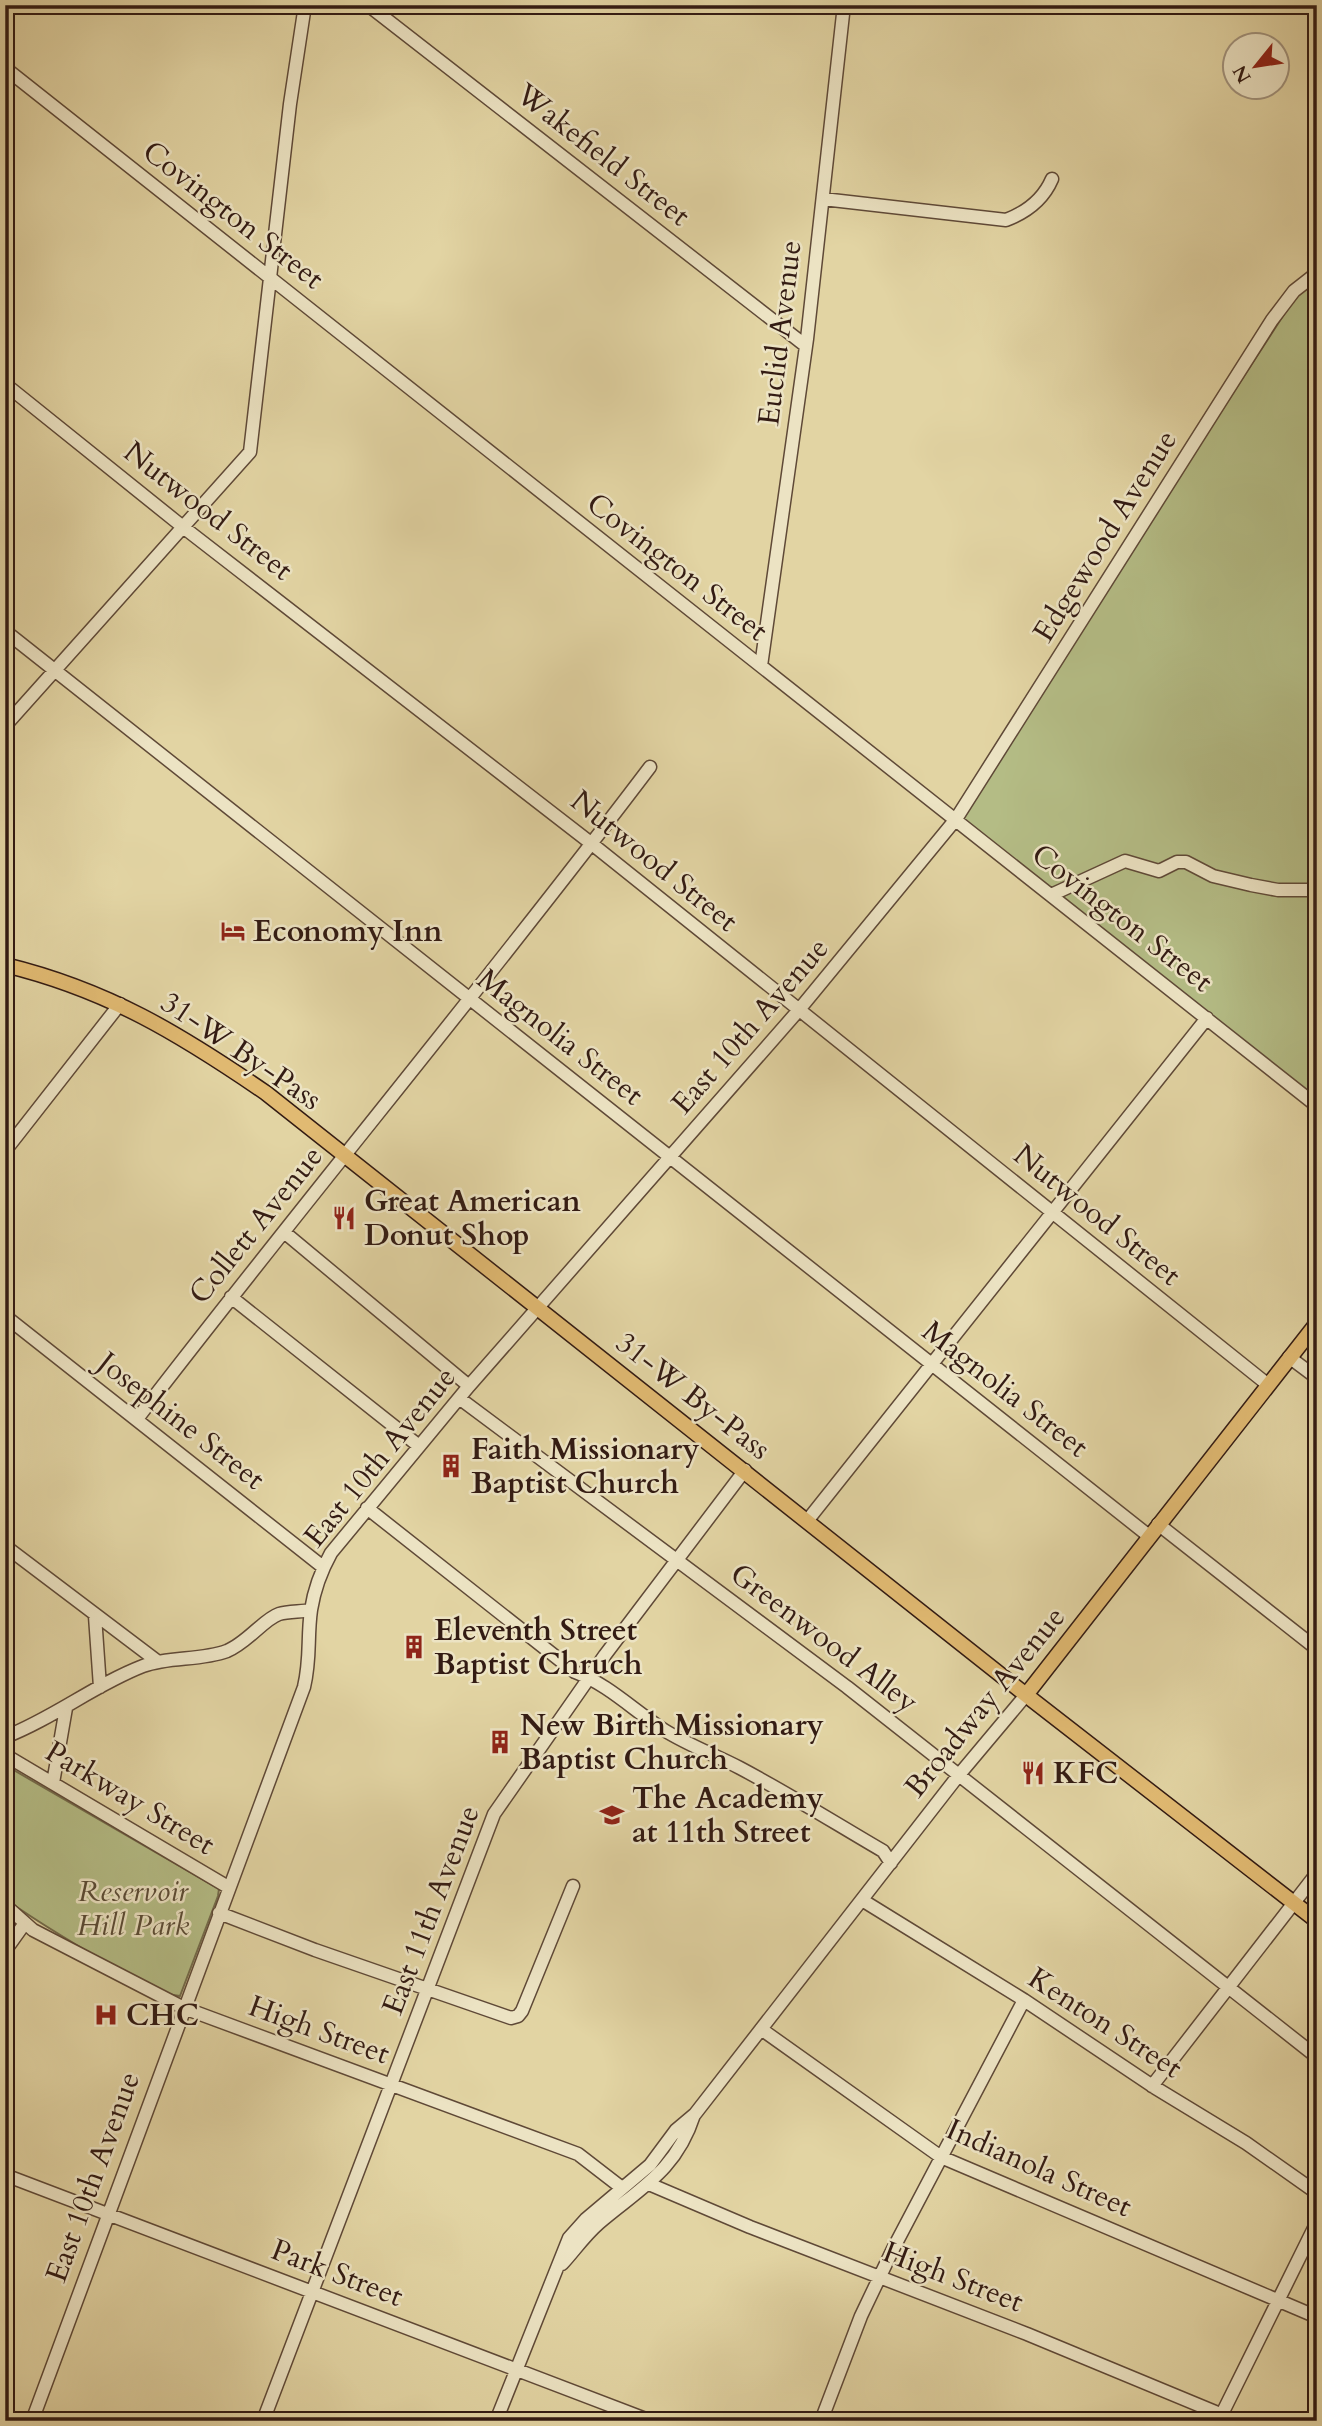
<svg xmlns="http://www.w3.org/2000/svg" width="1322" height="2426" viewBox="0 0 1322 2426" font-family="Cardo,serif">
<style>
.green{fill:#b4bc85;stroke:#746c4c;stroke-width:2}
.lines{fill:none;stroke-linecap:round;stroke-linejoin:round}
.minor-casing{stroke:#5f4937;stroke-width:15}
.major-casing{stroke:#331b13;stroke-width:17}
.minor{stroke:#ece3c3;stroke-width:12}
.major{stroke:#e1ba72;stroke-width:14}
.labels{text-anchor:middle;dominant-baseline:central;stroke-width:5;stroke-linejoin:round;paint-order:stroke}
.street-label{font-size:30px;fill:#331b13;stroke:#ece3c3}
.poi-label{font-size:30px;font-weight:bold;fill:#331b13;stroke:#ece3c3;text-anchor:start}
.park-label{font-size:30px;font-style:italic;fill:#5a4b35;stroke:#ece3c3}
</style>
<rect width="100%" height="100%" fill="#e2d4a3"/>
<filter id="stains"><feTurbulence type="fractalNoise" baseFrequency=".00286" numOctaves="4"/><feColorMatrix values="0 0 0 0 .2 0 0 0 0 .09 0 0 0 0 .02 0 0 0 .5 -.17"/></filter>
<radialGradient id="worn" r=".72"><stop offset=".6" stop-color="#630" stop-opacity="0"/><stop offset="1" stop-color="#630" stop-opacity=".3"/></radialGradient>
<path class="green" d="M 1317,274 L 1317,1106 L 956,819 L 1307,279 Z
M 5,1765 L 219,1889 L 218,1896 L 180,1996 C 161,1995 142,1982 125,1973 C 84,1950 44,1926 5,1899 Z"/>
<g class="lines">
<g class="minor-casing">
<path id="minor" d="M 368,5 L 806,346
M 5,68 L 1317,1106
M 823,199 L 1006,220 C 1027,212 1043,200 1052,179
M 5,384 L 183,527 L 592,844 L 1267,1384
M 5,631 L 1149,1536
M 761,666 L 807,339 L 844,5
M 5,726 L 250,452 L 290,104 L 305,5
M 1051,895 L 1125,861 L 1159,871 L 1177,862 L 1186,862 L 1213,876 L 1251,885 L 1278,890 L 1317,890
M 5,1151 L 120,1004
M 284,1232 L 469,1386
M 231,1297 L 419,1446
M 5,1316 L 323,1567
M 1289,1357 L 1317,1378
M 459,1398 L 847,1687 L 1317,2057
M 137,1419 C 305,1200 483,988 650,767
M 367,1508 L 575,1672 C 609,1685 633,1710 664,1730 C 688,1745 715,1755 740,1768 C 789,1794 835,1823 883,1851 L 891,1863
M 807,1521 L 1207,1018
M 1158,1524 L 1317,1649
M 5,1546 L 157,1661
M 95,1616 L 100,1687
M 5,1737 C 54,1718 94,1685 143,1666 C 170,1656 200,1661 227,1651 C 247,1643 264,1619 279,1614 C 288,1611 301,1612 311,1610
M 5,1755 L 228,1887
M 53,1783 L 66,1708
M 862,1900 L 1024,2000 L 1154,2087 L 1246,2143 L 1317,2193
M 5,1905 L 33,1930 L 184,2008 L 578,2154 L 622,2188
M 219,1913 L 315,1950 L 511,2018 L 518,2016 L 522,2011 L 573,1886
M 5,1951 L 25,1923
M 761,2029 L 941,2157 L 1317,2317
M 1152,2086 L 1317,1873
M 5,2175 L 651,2421
M 649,2184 L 750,2227 L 1027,2334 L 1237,2421
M 562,2264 C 574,2251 585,2235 599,2223 C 640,2188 676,2171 694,2115
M 5,2415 L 20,2421
M 1219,2420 L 1317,2222
M 32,2421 L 304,1687 C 311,1658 307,1638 311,1610 C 314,1591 321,1571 331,1553 L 469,1386 L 798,1011 L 956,819 L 1272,320 L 1294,291 L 1317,273
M 263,2421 L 494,1814 L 605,1655 L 745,1470
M 496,2421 L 569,2238 L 586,2219 L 650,2165 L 676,2130 L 695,2114 L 958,1776 L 1026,1695
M 821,2421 L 861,2316 L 893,2249 L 1024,2000"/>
</g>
<g class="major-casing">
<path id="major" d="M 5,965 C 108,990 180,1034 266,1093 L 1026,1695 L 1317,1921
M 1026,1695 L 1317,1323"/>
</g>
<use href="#minor" class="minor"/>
<use href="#major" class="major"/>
</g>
<defs>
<g id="hotel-bare" transform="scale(1.89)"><path d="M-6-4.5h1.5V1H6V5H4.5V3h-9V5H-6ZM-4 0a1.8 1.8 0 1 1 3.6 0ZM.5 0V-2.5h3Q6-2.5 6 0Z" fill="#8f2418" stroke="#ece3c3" stroke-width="2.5" paint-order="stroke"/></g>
<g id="restaurant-bare" transform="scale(1.89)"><path d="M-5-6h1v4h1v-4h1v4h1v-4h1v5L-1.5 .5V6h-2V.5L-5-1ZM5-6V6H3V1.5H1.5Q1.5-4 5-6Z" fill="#8f2418" stroke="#ece3c3" stroke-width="2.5" paint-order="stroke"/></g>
<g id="building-bare" transform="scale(1.89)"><path d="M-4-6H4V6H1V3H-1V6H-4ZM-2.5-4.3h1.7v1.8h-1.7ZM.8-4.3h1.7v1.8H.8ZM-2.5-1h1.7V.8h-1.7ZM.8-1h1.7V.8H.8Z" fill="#8f2418" stroke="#ece3c3" stroke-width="2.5" paint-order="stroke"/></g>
<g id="school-bare" transform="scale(1.89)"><path d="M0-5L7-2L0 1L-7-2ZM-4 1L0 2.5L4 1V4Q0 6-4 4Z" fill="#8f2418" stroke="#ece3c3" stroke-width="2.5" paint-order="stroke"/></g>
<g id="hospital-bare" transform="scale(1.89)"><path d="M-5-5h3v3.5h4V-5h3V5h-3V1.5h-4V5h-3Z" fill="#8f2418" stroke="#ece3c3" stroke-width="2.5" paint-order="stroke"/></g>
</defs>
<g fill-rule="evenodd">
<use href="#hotel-bare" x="233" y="931"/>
<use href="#restaurant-bare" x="344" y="1218"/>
<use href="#building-bare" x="451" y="1466"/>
<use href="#building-bare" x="414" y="1647"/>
<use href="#building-bare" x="500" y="1742"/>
<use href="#restaurant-bare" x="1033" y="1773"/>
<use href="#school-bare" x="612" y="1815"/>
<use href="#hospital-bare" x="106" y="2015"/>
</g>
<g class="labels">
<g class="street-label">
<text transform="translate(603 155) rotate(38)">Wakefield Street</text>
<text transform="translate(233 215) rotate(38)">Covington Street</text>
<text transform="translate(780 333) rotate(-83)">Euclid Avenue</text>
<text transform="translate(208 511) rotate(38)">Nutwood Street</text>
<text transform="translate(1105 536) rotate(-58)">Edgewood Avenue</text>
<text transform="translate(677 567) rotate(38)">Covington Street</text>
<text transform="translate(654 861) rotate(39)">Nutwood Street</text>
<text transform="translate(1122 918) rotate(38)">Covington Street</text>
<text transform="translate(750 1026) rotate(-49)">East 10th Avenue</text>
<text transform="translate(560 1037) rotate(38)">Magnolia Street</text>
<text transform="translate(241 1051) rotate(34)">31-W By-Pass</text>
<text transform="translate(1097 1215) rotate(39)">Nutwood Street</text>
<text transform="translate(256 1225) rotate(-51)">Collett Avenue</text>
<text transform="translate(1005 1389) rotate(38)">Magnolia Street</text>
<text transform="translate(693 1396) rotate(38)">31-W By-Pass</text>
<text transform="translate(181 1421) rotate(38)">Josephine Street</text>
<text transform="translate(380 1457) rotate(-51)">East 10th Avenue</text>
<text transform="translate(824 1638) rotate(37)">Greenwood Alley</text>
<text transform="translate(985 1702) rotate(-51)">Broadway Avenue</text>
<text transform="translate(130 1798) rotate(31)">Parkway Street</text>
<text transform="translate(431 1910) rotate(-69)">East 11th Avenue</text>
<text transform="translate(1105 2023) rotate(33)">Kenton Street</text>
<text transform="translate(319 2030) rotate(20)">High Street</text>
<text transform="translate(1039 2168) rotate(24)">Indianola Street</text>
<text transform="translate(93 2177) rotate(-70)">East 10th Avenue</text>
<text transform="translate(337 2273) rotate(21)">Park Street</text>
<text transform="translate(953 2277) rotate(21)">High Street</text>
</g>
<g class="poi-label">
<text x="253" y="931">Economy Inn</text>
<text x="364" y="1201">Great American<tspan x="364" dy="34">Donut Shop</tspan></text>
<text x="471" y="1449">Faith Missionary<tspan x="471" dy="34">Baptist Church</tspan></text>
<text x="434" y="1630">Eleventh Street<tspan x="434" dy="34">Baptist Chruch</tspan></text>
<text x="520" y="1725">New Birth Missionary<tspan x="520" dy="34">Baptist Church</tspan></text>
<text x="1053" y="1773">KFC</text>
<text x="632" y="1798">The Academy<tspan x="632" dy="34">at 11th Street</tspan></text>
<text x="126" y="2015">CHC</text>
</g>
<g class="park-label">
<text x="133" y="1891">Reservoir<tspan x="133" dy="34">Hill Park</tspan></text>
</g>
</g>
<rect width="1322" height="2426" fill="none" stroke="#e2d4a3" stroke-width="28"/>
<rect x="7" y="7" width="1308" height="2412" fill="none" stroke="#331b13" stroke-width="3.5"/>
<rect x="14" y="14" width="1294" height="2398" fill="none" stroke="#331b13" stroke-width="2"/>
<g transform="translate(1256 66) rotate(240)"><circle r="33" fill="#ece3c3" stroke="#a2937d" stroke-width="2"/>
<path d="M0-5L12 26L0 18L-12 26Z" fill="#8f2418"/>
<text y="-10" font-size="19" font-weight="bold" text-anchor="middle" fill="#331b13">N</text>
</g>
<rect width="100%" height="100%" filter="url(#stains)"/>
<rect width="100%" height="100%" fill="url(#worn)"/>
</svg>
